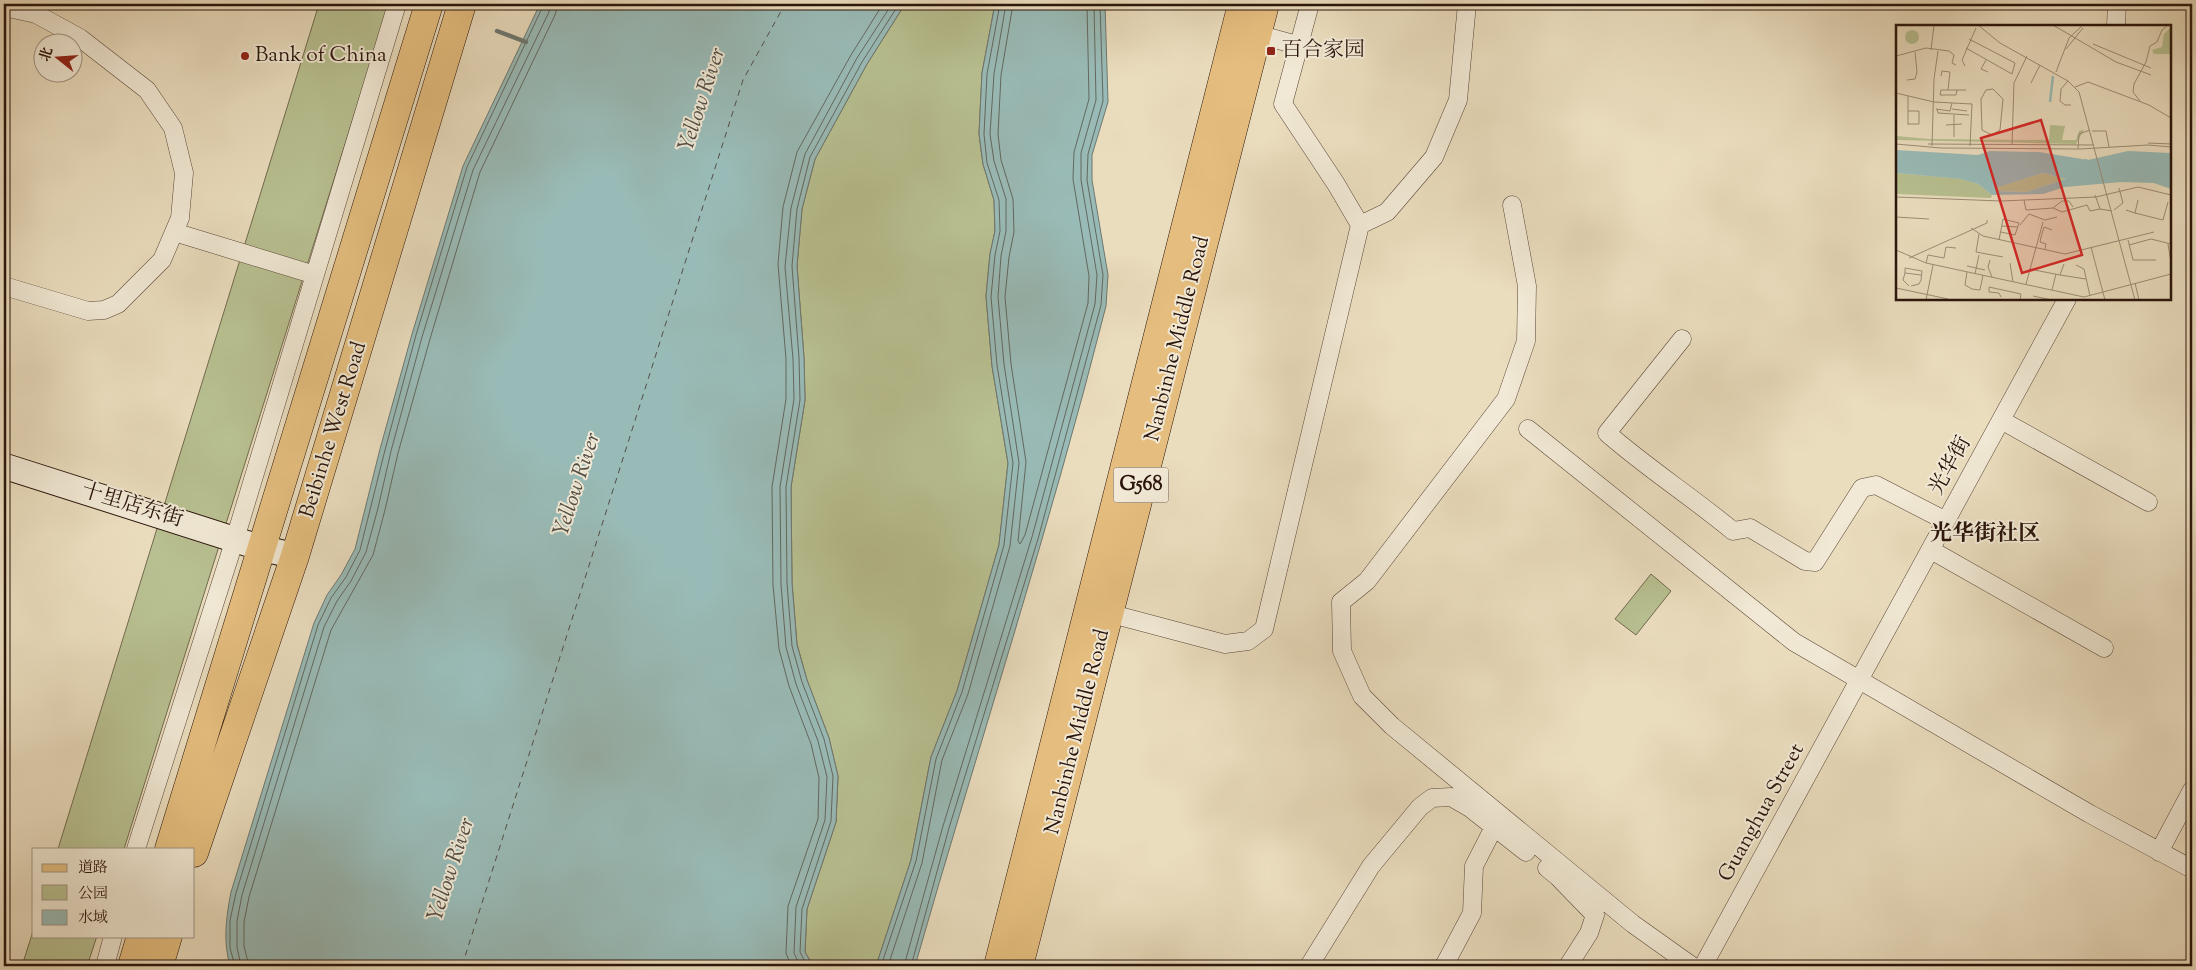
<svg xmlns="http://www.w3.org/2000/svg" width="2196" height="970" viewBox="0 0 2196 970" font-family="'Sorts Mill Goudy','Noto Serif SC',serif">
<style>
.green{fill:#b8c091;stroke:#716a4e}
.water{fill:#99bbb7;stroke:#6d7872}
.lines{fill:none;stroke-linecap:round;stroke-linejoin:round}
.shore{stroke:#626861;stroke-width:1}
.stream{stroke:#6d7872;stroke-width:4.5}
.ferry{stroke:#514e47;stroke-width:1;stroke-dasharray:6 5;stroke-linecap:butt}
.street-casing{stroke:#5a4638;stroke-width:19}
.secondary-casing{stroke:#2a140b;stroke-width:27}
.primary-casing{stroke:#2a140b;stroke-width:29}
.highway-casing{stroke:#2a140b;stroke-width:29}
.street{stroke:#f1e9d5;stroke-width:18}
.secondary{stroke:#f1e9d5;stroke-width:25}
.primary{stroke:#e5be7f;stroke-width:28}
.highway{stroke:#e5be7f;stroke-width:28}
.poi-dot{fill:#8f2418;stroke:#f1e9d5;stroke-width:2}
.labels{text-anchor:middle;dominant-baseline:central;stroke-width:4;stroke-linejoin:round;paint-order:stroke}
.shield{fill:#f1e9d5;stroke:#665448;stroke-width:1}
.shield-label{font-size:20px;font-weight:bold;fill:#2a140b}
.poi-label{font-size:21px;fill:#2a140b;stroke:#f1e9d5;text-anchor:start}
.street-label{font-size:21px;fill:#2a140b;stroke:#f1e9d5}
.water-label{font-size:22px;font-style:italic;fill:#514e47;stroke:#f1e9d5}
.neighbourhood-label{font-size:22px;font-weight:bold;fill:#2a140b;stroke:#f1e9d5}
.inset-river{fill:none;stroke:#99bbb7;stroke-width:2.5}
.inset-road{fill:none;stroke:#9d8d76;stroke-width:1}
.view{fill:#d62828;fill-opacity:0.15;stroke:#d62828;stroke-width:2.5}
.inset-edge{fill:none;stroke:#2a140b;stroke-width:2.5}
</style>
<rect width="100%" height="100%" fill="#eaddbe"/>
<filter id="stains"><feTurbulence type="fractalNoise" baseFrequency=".004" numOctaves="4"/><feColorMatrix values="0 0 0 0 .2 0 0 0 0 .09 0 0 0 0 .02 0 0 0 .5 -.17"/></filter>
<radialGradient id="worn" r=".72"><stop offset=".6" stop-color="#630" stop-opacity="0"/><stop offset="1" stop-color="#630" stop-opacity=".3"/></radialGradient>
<path class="green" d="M 319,4 L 389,4 L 124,849 L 58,849 Z
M 905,4 L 995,4 L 982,73 L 979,134 L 983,164 L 994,200 L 995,231 L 990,254 L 986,296 L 992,366 L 1008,463 L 999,545 L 957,691 L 931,757 L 911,860 L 876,966 L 813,966 L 805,952 L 807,909 L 836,822 L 838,776 L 829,738 L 807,680 L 797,644 L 792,583 L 791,487 L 805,400 L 804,358 L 797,266 L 802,209 L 815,159 L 867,64 Z
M 1651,574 L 1671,591 L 1636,635 L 1615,619 Z
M 34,928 L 34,936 L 97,936 L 87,966 L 22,966 Z"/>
<path class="water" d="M 540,4 L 905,4 L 867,64 L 815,159 L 802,209 L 797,266 L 804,358 L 805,400 L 791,487 L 792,583 L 797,645 L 807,680 L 829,738 L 838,776 L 836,822 L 807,909 L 805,952 L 813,966 L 230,966 C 223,941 226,918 231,892 L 314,623 L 327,595 L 341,575 L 355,549 L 380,449 L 412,334 L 463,166 Z
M 995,4 L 1105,4 L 1108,102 L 1092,155 L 1092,180 L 1108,275 L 1106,306 C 1050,528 978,746 915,966 L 876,966 L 911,860 L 931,757 L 957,691 L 999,545 L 1008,463 L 992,366 L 986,296 L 990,254 L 995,231 L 994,200 L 983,164 L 979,134 L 982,73 Z"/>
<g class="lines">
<path class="shore" d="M 1013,4 L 1001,75 L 998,134 L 1001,160 L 1013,199 L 1014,232 L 1009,257 L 1005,297 L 1011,364 L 1026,462 L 1018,541 L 1020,544 L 1025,535 L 1088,303 L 1089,276 L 1073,179 L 1074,152 L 1089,99 L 1087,4
M 235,966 L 230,948 L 230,920 L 236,893 L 318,625 L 331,598 L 346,577 L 360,550 L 385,450 L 416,335 L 467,167 L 544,4
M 241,966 L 237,947 L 237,921 L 242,895 L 324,627 L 337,601 L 351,581 L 366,552 L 378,508 L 391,451 L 422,337 L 473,170 L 549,12 L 550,4
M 249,966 L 244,946 L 244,922 L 249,897 L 331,630 L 373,555 L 385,510 L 398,453 L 430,339 L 480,172 L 555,15 L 558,4
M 791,966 L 786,953 L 788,906 L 818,819 L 819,778 L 811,744 L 789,686 L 779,649 L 773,585 L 772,487 L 786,399 L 786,359 L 778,264 L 783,207 L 797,152 L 851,55 L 883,4
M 800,966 L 794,953 L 796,907 L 825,820 L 827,777 L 818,741 L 796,684 L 786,647 L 781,584 L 780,487 L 794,399 L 793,359 L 785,267 L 791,208 L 805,154 L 857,58 L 892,4
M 807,966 L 800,952 L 802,909 L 831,821 L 833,776 L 824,739 L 802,682 L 792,646 L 787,583 L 786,487 L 800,400 L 799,358 L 792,266 L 797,209 L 810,157 L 862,62 L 899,4
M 881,966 L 916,861 L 936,759 L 962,692 L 1004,545 L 1013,463 L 997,365 L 991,297 L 995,255 L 1000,231 L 999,200 L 987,163 L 984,134 L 987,74 L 1000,4
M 888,966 L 922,863 L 942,760 L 968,694 L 1010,546 L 1019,463 L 1004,364 L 998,297 L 1001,256 L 1006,231 L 1006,199 L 994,161 L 990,134 L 994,74 L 1006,4
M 904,966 L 943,826 L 1032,537 L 1095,304 L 1097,275 L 1081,180 L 1081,153 L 1096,100 L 1094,4
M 911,966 L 949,828 L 1038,539 L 1101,305 L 1103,275 L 1087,180 L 1088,154 L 1103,101 L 1100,4"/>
<path class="stream" d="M 497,31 L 526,42"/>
<path class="ferry" d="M 462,966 L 743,80 L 785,4"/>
<g class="street-casing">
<path id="street" d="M 1310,4 L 1283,104 L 1336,184 L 1360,225
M 4,7 L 36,14 L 80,38 L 147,90 L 173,128 L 184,173 L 180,218 L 162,260 L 118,304 L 104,310 L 88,311 L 4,286
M 2116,26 L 2117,4
M 1257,34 L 1297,45
M 1512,205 L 1527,286 L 1526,341 L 1506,399 L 1367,581 L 1341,602 L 1342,651 L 1362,696 L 1392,726 L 1633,924 L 1692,966
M 174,232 L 315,275
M 1682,339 L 1607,433 C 1647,468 1692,497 1733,531 L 1750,528 L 1805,561 L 1815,562 L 1862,488 L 1876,485 L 1946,521
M 2001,420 L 2148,502
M 1528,429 L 1794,642 L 2090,814 L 2192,869
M 1931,550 L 2104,648
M 1108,613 L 1225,644 L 1248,641 L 1264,629 L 1360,225 L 1387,212 L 1434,157 L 1458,100 L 1467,4
M 136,849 L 235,539 L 397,4
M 2159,852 L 2192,790
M 1547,868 L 1558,877 L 1595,915 L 1589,933 L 1568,966
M 105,966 L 113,936
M 1309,966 L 1371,866 L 1420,807 L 1432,798 L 1451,797 L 1470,808 L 1526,852
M 1444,966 L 1472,913 L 1474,866 L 1494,827
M 1703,966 L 2067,299"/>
</g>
<g class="secondary-casing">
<path id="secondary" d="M 4,466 L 261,548 L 295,556"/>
</g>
<g class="primary-casing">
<path id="primary" d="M 169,849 L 429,4
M 194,853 L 295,556 L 462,4
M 132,966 L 141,936
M 159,966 L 168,936"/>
</g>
<g class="highway-casing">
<path id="highway" d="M 998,966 L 1242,4
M 1019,966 L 1265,4"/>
</g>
<use href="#street" class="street"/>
<use href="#secondary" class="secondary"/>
<use href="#primary" class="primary"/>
<use href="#highway" class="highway"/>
</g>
<g class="poi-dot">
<rect x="1266" y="46" width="10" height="10" rx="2.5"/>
<circle cx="245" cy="56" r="5"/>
</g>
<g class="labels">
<rect class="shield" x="1113.5" y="467.5" width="55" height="35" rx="4"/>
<g class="shield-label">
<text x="1141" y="485">G568</text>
</g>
<g class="poi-label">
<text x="1281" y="51">百合家园</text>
<text x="255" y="56">Bank of China</text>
</g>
<g class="street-label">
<text transform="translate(1178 339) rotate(-76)">Nanbinhe Middle Road</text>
<text transform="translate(334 430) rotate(-73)">Beibinhe West Road</text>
<text transform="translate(1951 466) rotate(-61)">光华街</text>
<text transform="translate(132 506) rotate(17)">十里店东街</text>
<text transform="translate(1078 732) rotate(-76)">Nanbinhe Middle Road</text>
<text transform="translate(1762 813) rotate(-61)">Guanghua Street</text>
</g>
<g class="water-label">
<text transform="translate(703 100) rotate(-72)">Yellow River</text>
<text transform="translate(578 485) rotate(-72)">Yellow River</text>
<text transform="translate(452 870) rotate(-72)">Yellow River</text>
</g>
<g class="neighbourhood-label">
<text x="1985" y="535">光华街社区</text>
</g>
</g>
<g transform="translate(1896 25)">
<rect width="275" height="275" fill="#eaddbe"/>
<path d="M 275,2 L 275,29 L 258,29 L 256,25 L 266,22 L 268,9 ZM9 12a7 7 0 1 1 14 0a7 7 0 1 1-14 0ZM 154,100 L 169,101 L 166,115 L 180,115 L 183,106 L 188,105 L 180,119 L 1,115 L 1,111 L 33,114 L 153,115 ZM 0,148 L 66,154 L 82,159 L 96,170 L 95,173 L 0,169 ZM 147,148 L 170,154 L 130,167 L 100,166 L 101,162 Z" fill="#b8c091"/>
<path d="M 0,125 L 82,130 L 94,126 L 143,127 L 192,135 L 232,126 L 275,128 L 275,164 L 258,158 L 225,157 L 169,162 L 147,169 L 96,170 L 82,159 L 65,154 L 0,148 ZM 147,148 L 170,154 L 130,167 L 100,166 L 102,162 Z" fill="#99bbb7" fill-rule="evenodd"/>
<path class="inset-river" d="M 154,77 L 157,51M 190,134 L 192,158 L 204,150M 0,138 L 154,142 L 178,147 L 192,158M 207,149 L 239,144 L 261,145 L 275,151"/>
<path class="inset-road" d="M 82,0 L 104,18 L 172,56 L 183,67 L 239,275M 157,0 L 220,37 L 255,50M 73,14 L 119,38 L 116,49M 197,19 L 255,43M 70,23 L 116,49M 170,24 L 187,3M 35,25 L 38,0M 0,26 L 0,63M 0,31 L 30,23 L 53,26 L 58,30 L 56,38 L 60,40M 90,35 L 85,44 L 92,47M 69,41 L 66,35 L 80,3M 160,47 L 173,13 L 187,0M 45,51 L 46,46 L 54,47 L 52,65M 11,55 L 19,54 L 21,47 L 19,27M 172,56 L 165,64 L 164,76 L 169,80 L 175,80M 135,58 L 144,40M 179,62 L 192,57 L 253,80 L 275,93M 97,64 L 107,74 L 104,105 L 96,110 L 86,105 L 85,74 L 90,65 ZM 61,65 L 60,70 L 44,70 L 45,65 L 70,65M 0,68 L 38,77 L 76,79 L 74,121M 12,71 L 12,100M 244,76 L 237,67 L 238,59 L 250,37 L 254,21 L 261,17 L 266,5 L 272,0M 40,84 L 54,86 L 56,78M 41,84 L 42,88 L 73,90M 56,84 L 71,86M 12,86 L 23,86 L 23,99 L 12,99M 58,90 L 58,112M 50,100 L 66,99M 196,106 L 210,106 L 213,122M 252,118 L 275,119M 0,119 L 45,123 L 184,124 L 252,120 L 275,122M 32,119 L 198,120M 116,120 L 118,58 L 131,31M 36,121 L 38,54 L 42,26M 182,124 L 183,109 L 194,105M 199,170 L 204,184 L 216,186M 0,172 L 105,176 L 200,172 L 242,162 L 275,170M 128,175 L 130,185 L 157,183 L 166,187 L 191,180 L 194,186 L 204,184M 157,183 L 166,176 L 173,176 L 177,182M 218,185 L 227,178 L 223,163M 230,185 L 239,188 L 242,175M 239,188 L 267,195 L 272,177M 0,192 L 33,194M 124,200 L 133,189 L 149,195 L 161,192M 106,201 L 122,202M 75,203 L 87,211 L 169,229 L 258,207M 83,209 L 80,227 L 107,232M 103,215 L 107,194 L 123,198 L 119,210 L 105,207M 232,215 L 237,235 L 260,235M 272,219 L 275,237M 233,220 L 255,214 L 275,219M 195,222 L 209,275M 149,224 L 150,219 L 144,217 L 145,212 L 148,202 L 156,205M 0,225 L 30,238 L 188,272 L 275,249M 13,233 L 91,198 L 91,195M 94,235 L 92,242 L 96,252M 30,238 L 32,230 L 48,233 L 50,222 L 60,223M 114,238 L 117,257M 180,240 L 188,244 L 194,271M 71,241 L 89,245M 133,244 L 164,250 L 168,239M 71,247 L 69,260 L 76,264 L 84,265 L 87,250M 9,248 L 7,255 L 13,261M 79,249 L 83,230M 164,250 L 190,254M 239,258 L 243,275M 130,259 L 147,197M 15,261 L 23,259 L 25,255 L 26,246 L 9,243 L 9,248 L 25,250M 0,263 L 52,274M 156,265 L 160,249M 137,271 L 156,275M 105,272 L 103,268 L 93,267 L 93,262 L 125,269 L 124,275M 30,275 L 37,240"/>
<path class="view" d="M 145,95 L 186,230 L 126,248 L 85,113 Z"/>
<rect width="275" height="275" class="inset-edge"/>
</g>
<rect width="2196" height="970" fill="none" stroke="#eaddbe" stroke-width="20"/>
<rect x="5" y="5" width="2186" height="960" fill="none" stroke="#2a140b" stroke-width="2.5"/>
<rect x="10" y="10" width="2176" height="950" fill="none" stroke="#2a140b"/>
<rect x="32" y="848" width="162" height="90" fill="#f1e9d5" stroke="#a19484"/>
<rect x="42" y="864" width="25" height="8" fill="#e5be7f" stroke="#a19484"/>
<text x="78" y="872" font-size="15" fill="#2a140b">道路</text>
<rect x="42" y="885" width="25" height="15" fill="#b8c091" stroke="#a19484"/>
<text x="78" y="898" font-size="15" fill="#2a140b">公园</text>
<rect x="42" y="910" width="25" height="15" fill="#99bbb7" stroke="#a19484"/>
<text x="78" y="922" font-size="15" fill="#2a140b">水域</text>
<g transform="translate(58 58) rotate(287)"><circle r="24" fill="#f1e9d5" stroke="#a19484"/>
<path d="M0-4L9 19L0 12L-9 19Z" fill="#8f2418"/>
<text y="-8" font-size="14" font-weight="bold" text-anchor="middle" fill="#2a140b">北</text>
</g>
<rect width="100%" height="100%" filter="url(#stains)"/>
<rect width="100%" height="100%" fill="url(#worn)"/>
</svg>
